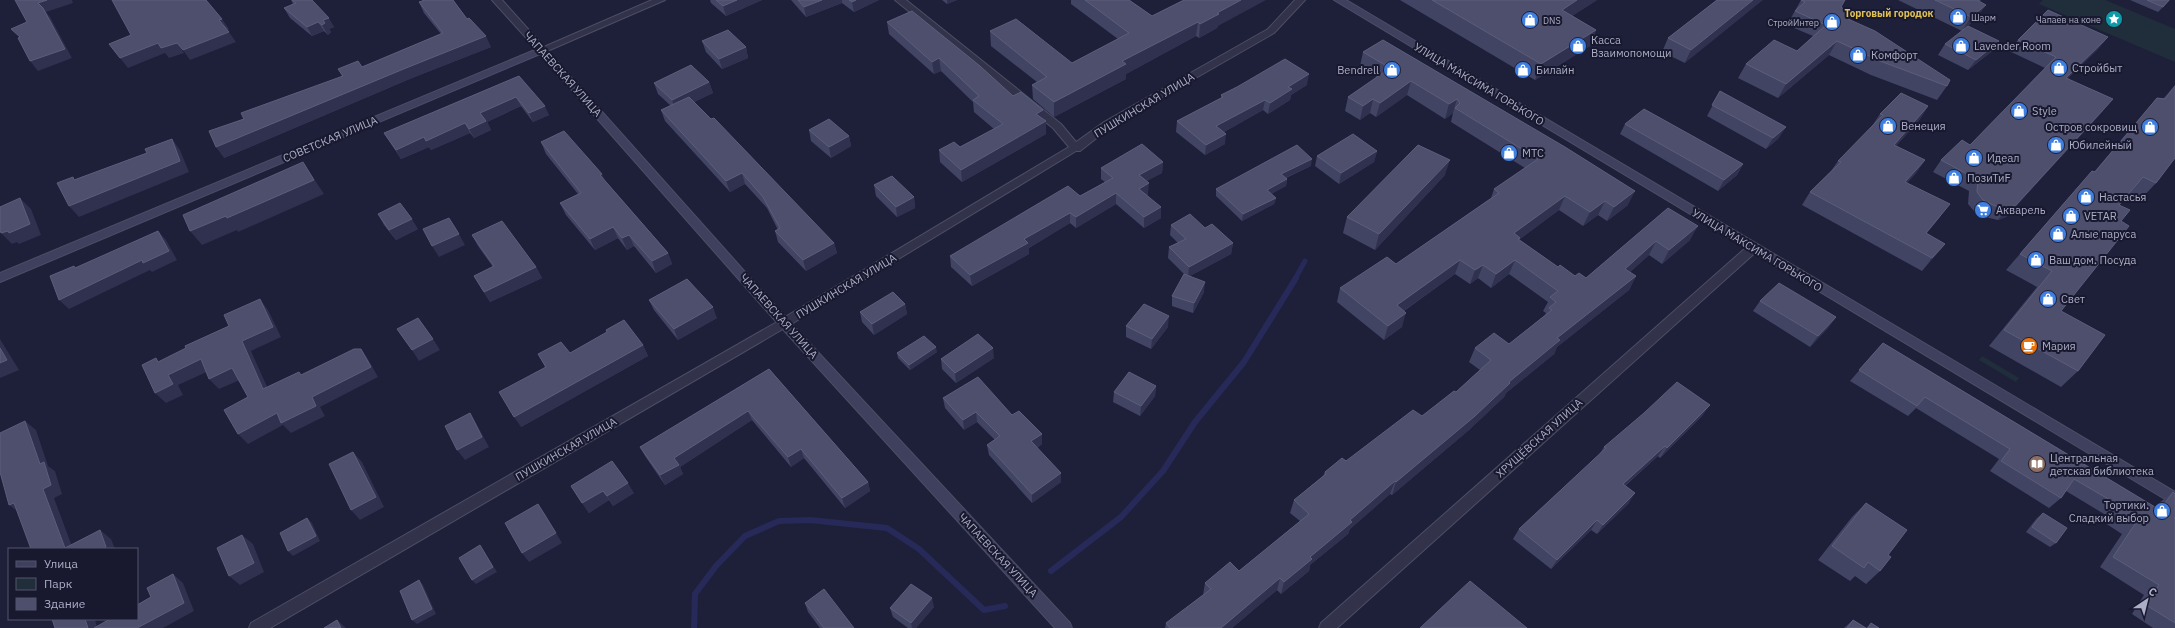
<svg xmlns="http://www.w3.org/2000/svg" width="2175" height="628" viewBox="0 0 2175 628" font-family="'IBM Plex Sans',sans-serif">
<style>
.green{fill:#202e3b}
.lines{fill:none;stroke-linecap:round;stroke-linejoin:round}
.stream-far1{stroke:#272a58;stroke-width:5}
.stream{stroke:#272a58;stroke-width:6}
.pedestrian-casing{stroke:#4c4e65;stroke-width:2}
.minor-casing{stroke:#4c4e65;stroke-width:2}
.tertiary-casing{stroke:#4c4e65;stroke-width:2}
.secondary-casing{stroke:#4c4e65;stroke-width:2}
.pedestrian{fill:#32334a;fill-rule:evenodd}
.minor{fill:#32334a;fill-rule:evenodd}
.tertiary{fill:#32334a;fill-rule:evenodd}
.secondary{fill:#3f405e;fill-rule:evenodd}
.wall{fill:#424463}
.shaded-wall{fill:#2f314e}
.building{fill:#4d4f6d;stroke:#5c5e7b}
.labels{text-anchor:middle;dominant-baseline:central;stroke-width:4;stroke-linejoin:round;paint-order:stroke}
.far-poi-label{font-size:9px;fill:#acadc7;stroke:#18192f;text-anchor:start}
.far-neighbourhood-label{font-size:10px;font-weight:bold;fill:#dfc050;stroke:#18192f}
.poi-label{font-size:11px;fill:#acadc7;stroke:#18192f;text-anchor:start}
.street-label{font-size:11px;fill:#acadc7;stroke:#18192f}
</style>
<rect width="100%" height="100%" fill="#1e203a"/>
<path class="green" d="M 2043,0 L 2105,0 L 2175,29 L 2175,62 L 2039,4 Z
M 1982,356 L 2019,378 L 2016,382 L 1979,360 Z"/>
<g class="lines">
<path class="stream-far1" d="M 1295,279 L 1305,261"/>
<path class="stream" d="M 1051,571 L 1121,517 L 1163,471 L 1195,422 L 1244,362 L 1296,278
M 694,628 L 695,594 L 716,566 L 745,536 L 779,521 L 810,520 L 887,528 L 919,549 L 984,610 L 1005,606"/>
<g class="pedestrian-casing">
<path id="pedestrian" d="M 1295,0 L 1305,0 L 1274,33 L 1112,126 L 1080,151 L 1072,151 L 1071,148 L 1072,145 L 1104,122 L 1268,29 Z"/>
</g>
<g class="minor-casing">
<path id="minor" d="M 492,0 L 502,0 L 545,48 L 545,52 L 539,52 Z
M 895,0 L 906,0 L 1061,124 L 1081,148 L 788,326 L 780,326 L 778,323 L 780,320 L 1069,147 L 1053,128 Z
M 1753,244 L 1759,248 L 1757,251 L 1337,628 L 1319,628 L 1321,623 L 1749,245 Z"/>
</g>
<g class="tertiary-casing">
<path id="tertiary" d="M 652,0 L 665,0 L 545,52 L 542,53 L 537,50 Z
M 784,318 L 788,320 L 790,323 L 788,326 L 270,628 L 249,628 L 251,623 Z"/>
</g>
<g class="secondary-casing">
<path id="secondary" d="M 1334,0 L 1346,0 L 2175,492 L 2175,505 Z
M 542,47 L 545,48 L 788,320 L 1070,623 L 1072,628 L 1055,628 L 780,326 L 540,54 L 0,282 L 0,273 Z"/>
</g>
<use href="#pedestrian" class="pedestrian"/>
<use href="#minor" class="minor"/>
<use href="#tertiary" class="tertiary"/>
<use href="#secondary" class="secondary"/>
</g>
<path class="wall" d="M 291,0 L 312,0 L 334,27 L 329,29 L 331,32 L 328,35 L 324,31 L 312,36 L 290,18 L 284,8 L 293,4 Z
M 422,0 L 453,0 L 467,19 L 491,47 L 412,78 L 224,158 L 244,119 L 342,76 L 338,69 L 362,67 L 441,34 L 424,13 L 419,2 L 423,1 Z
M 710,0 L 762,0 L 726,16 L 711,3 Z
M 791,0 L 879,0 L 854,12 L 842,3 L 806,17 Z
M 942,0 L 957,0 L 947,4 Z
M 1071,0 L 1129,0 L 1152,16 L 1184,0 L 1218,26 L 1217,28 L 1199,38 L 1196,36 L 1126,74 L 1126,79 L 1054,117 L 1033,99 L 1032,85 L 1037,82 L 991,46 L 990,31 L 1072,63 L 1118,39 L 1071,4 Z
M 1400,0 L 1597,0 L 1572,16 L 1596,30 L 1590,46 L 1535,80 Z
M 1717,0 L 1685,63 L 1662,52 L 1668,38 Z
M 1801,0 L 1841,7 L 1852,15 L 1849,19 L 1947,86 L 1937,100 L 1871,75 L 1829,55 L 1778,98 L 1738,78 L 1746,64 L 1797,51 L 1813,36 L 1787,25 Z
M 1898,0 L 1981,0 L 1980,1 L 1977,18 L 1962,31 Z
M 2130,0 L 2170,0 L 2158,12 Z
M 887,22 L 1013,96 L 1044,120 L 1046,134 L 962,182 L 940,162 L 939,150 L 960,147 L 994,129 L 974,112 L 973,102 L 941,71 L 934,74 L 889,34 Z
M 2108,37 L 2098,49 L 2068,78 L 2103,111 L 2006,217 L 1998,220 L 1985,217 L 1974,211 L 1968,204 L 1969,191 L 1933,172 L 1941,160 L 1970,145 L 2045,68 L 2009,51 L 2018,40 Z
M 1383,40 L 1628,205 L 1607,221 L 1598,215 L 1583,226 L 1559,210 L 1520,239 L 1520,240 L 1558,267 L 1575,276 L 1586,278 L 1668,208 L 1690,240 L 1662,264 L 1649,255 L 1630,272 L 1636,276 L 1629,290 L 1557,347 L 1554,354 L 1506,393 L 1504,397 L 1469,430 L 1392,495 L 1390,494 L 1350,529 L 1348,534 L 1310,565 L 1309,571 L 1281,594 L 1277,590 L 1232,628 L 1165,628 L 1166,623 L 1203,595 L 1205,583 L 1239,571 L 1300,521 L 1290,513 L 1294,500 L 1323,476 L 1325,472 L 1346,461 L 1422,416 L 1456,392 L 1480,370 L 1469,362 L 1475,348 L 1509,344 L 1545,315 L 1546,313 L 1543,311 L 1548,302 L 1509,274 L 1491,288 L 1478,278 L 1470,284 L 1455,274 L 1404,311 L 1402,327 L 1384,340 L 1337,302 L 1340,288 L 1396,264 L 1491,198 L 1494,189 L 1525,168 L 1451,122 L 1453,113 L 1445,119 L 1407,95 L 1376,117 L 1370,113 L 1360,120 L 1345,111 L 1348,97 L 1377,77 L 1360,66 L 1363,52 Z
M 702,41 L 746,47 L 748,58 L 722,69 L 706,52 Z
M 1999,41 L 1991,52 L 1968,70 L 1938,55 L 1945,44 Z
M 519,76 L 549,115 L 533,122 L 521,106 L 487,122 L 491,130 L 474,138 L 470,133 L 431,150 L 429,147 L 401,159 L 384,133 Z
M 709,82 L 713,93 L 694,102 L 834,243 L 837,253 L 806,271 L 778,242 L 775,231 L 778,230 L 767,208 L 745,184 L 730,192 L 665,121 L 661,110 L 671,106 L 658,94 L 654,83 Z
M 1307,85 L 1291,95 L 1290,100 L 1268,114 L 1263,110 L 1224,132 L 1225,144 L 1205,155 L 1176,132 L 1177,121 L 1221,98 L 1221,95 Z
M 2175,85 L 2175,158 L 2156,183 L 2141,199 L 2129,193 L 2119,205 L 2121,221 L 2061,311 L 2078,371 L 2061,387 L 1989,346 L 2037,287 L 2006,270 L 2092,171 L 2094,172 L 2157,98 L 2163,99 Z
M 1720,91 L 1779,138 L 1766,149 L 1707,116 Z
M 1928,106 L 1920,119 L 1896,146 L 1925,160 L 1916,173 L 1907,183 L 1940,217 L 1926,234 L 1945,244 L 1922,271 L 1802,205 L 1810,192 L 1831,171 L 1838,161 L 1872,126 L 1880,114 Z
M 1625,124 L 1743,164 L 1737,175 L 1718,191 L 1620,134 Z
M 809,130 L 849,136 L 851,146 L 831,158 L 811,141 Z
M 541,142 L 606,182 L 668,253 L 672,264 L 656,273 L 634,246 L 627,250 L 618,238 L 595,250 L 566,215 L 560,203 L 578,194 L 546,154 Z
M 1377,151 L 1374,162 L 1339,184 L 1315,166 L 1317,156 Z
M 1163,162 L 1162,173 L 1146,181 L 1148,194 L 1147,195 L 1161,218 L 1144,228 L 1116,204 L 1076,228 L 1070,223 L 1029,248 L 1029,254 L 972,286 L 951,267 L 950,256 L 1080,196 L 1105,182 L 1101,179 L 1101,168 Z
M 1311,166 L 1286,178 L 1287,179 L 1286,186 L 1271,194 L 1276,198 L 1274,204 L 1242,221 L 1216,196 L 1216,189 Z
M 1445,175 L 1375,250 L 1343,233 L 1347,217 Z
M 874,185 L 914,197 L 915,208 L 897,217 L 876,196 Z
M 378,214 L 418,229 L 396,240 L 384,225 Z
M 1171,225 L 1205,228 L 1233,243 L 1231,254 L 1190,276 L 1204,292 L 1193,313 L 1172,306 L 1172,296 L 1185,275 L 1168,258 L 1169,247 L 1178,243 L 1170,235 Z
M 472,235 L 536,267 L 542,278 L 490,302 L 474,276 L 493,267 L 478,246 Z
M 649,300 L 717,318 L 678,340 L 654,310 Z
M 1760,301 L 1836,317 L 1828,328 L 1810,347 L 1753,311 Z
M 905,304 L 907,314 L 874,335 L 862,322 L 860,312 Z
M 1126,326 L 1168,327 L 1151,349 L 1126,337 Z
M 1883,343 L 2156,508 L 2159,503 L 2173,492 L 2174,518 L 2175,519 L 2175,628 L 2153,628 L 2132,614 L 2144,595 L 2100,567 L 2122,534 L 2105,523 L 2109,517 L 2066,491 L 2061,498 L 2049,508 L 1990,471 L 1999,459 L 1916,408 L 1908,416 L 1850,381 Z
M 643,345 L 648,356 L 521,427 L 545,367 L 538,354 L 570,353 Z
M 937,352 L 910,370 L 898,358 L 897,353 Z
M 994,358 L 956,383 L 942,369 L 941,359 Z
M 769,369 L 868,482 L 870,491 L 845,508 L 804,458 L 791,467 L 752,420 L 680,467 L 683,474 L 665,485 L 645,456 L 640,447 Z
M 1156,386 L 1155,396 L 1140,416 L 1113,402 L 1114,392 Z
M 943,398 L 1012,415 L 1042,434 L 1042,444 L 1037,448 L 1061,482 L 1032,503 L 989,455 L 987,445 L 995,440 L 977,422 L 964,430 L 945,408 Z
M 1703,415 L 1660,458 L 1658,456 L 1625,486 L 1629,503 L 1597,534 L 1591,530 L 1551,569 L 1513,539 L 1519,529 L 1599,455 L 1604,447 Z
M 571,486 L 634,493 L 613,506 L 609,500 L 589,513 Z
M 1866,503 L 1880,571 L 1866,584 L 1855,576 L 1850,581 L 1818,560 L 1852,517 Z
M 2043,513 L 2056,543 L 2050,547 L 2026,532 L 2037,518 Z
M 805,603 L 854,628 L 820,628 L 808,612 Z
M 934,607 L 916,628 L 908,628 L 893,617 L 890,608 Z
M 1853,620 L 1866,628 L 1871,623 L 1879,628 L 1844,628 Z"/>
<path class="shaded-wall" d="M 47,0 L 72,0 L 73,3 L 46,12 L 50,17 L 72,58 L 38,71 L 30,61 L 38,3 Z
M 737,0 L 762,0 L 726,16 L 723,6 Z
M 822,0 L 842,0 L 842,3 L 806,17 L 804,7 Z
M 856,0 L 879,0 L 854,12 L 852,2 Z
M 947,0 L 957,0 L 947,4 Z
M 1241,0 L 1266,0 L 1218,26 L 1217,28 L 1199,38 L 1200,24 L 1217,13 Z
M 1577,0 L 1597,0 L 1556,26 L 1562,10 Z
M 1753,0 L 1763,0 L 1685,63 L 1691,50 Z
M 1986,5 L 1977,18 L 1962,31 L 1971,17 Z
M 329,18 L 334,27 L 329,29 L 331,32 L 328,35 L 322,25 L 323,20 Z
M 222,19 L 229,29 L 226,30 L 219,20 Z
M 318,22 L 324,31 L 312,36 L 307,27 Z
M 1198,22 L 1196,36 L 1126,74 L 1126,79 L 1054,117 L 1054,102 L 1122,61 Z
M 1596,30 L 1590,46 L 1535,80 L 1541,64 Z
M 229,32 L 236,42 L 190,60 L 183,50 Z
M 486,36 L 491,47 L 412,78 L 224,158 L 216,147 L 406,68 Z
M 2108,37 L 2098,49 L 2057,89 L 2066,78 Z
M 1837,41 L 1829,55 L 1778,98 L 1786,84 Z
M 1999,41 L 1991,52 L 1968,70 L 1976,60 Z
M 158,43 L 177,43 L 184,53 L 169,58 L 165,53 L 128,68 L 120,58 Z
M 746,47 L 748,58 L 722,69 L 719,59 Z
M 939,58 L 941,71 L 934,74 L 932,62 Z
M 1309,74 L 1307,85 L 1291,95 L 1290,100 L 1268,114 L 1270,103 L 1288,87 Z
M 1411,81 L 1407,95 L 1376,117 L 1380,103 Z
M 709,82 L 713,93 L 676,111 L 672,100 Z
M 516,97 L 521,106 L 487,122 L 491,130 L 474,138 L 469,129 L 480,113 Z
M 1373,99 L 1370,113 L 1360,120 L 1363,106 Z
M 1457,99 L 1453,113 L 1445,119 L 1449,104 Z
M 2113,99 L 2103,111 L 2006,217 L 1998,220 L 2007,208 Z
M 1265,100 L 1263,110 L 1215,137 L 1216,126 Z
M 545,106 L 549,115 L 533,122 L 529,113 Z
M 1928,106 L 1920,119 L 1885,158 L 1894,145 Z
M 1043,110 L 1044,122 L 1046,121 L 1046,134 L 962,182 L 961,170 L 1036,114 Z
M 465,123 L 470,133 L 431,150 L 426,141 Z
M 1786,127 L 1779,138 L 1766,149 L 1773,138 Z
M 1226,134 L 1225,144 L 1205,155 L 1206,145 Z
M 849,136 L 851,146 L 831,158 L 829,147 Z
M 424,137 L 429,147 L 401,159 L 396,150 Z
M 172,139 L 180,150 L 189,172 L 79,217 L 69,206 Z
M 1377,151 L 1374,162 L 1339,184 L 1341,173 Z
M 1312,159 L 1311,166 L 1280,180 L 1281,174 Z
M 1450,160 L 1445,175 L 1375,250 L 1379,234 Z
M 1925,160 L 1916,173 L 1896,195 L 1905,182 Z
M 303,162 L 324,194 L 238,232 L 237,230 L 202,245 L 190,231 L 226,216 Z
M 1163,162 L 1162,173 L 1138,186 L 1139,175 Z
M 1743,164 L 1737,175 L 1718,191 L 1724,180 Z
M 742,173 L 745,184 L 730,192 L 726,181 Z
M 602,174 L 607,185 L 600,175 Z
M 1287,179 L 1286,186 L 1266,197 L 1267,190 Z
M 1149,183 L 1148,194 L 1139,199 L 1139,189 Z
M 1635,191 L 1628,205 L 1607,221 L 1614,207 Z
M 1116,193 L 1116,204 L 1076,228 L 1076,217 Z
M 1565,196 L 1559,210 L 1520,239 L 1515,252 L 1514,233 Z
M 914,197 L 915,208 L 897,217 L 896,207 Z
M 20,198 L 31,209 L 41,235 L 19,244 L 17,242 L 12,244 L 1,233 Z
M 1276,198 L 1274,204 L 1242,221 L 1243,214 Z
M 1605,201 L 1598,215 L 1583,226 L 1590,212 Z
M 1950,204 L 1940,217 L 1916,246 L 1926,233 Z
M 1161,207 L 1161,218 L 1144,228 L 1144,217 Z
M 1070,213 L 1070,223 L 1029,248 L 1029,254 L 972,286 L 970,275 L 1024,239 Z
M 412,219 L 418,229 L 396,240 L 389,230 Z
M 1698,226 L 1690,240 L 1662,264 L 1669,250 Z
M 613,227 L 618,238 L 595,250 L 590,239 Z
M 158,231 L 166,240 L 177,260 L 152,272 L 150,270 L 69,309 L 59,300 Z
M 459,234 L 465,245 L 439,257 L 432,246 Z
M 629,235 L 634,246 L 627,250 L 622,238 Z
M 1656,241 L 1649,255 L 1617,283 L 1625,269 Z
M 834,243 L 837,253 L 806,271 L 803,260 Z
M 1233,243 L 1231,254 L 1188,277 L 1189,267 Z
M 1945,244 L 1935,256 L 1922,271 L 1932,258 Z
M 668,253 L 672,264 L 656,273 L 652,261 Z
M 1460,260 L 1455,274 L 1392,319 L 1397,305 Z
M 1515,260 L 1509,274 L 1491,288 L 1496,274 Z
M 1483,265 L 1478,278 L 1470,284 L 1475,270 Z
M 536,267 L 542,278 L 490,302 L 484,292 Z
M 1636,276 L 1629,290 L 1557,347 L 1554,354 L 1506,393 L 1504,397 L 1469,430 L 1392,495 L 1396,482 L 1557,338 Z
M 1205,282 L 1204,292 L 1193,313 L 1194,303 Z
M 260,299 L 268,310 L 281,337 L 251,351 L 273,400 L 263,389 L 242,341 Z
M 905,304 L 907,314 L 874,335 L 872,324 Z
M 713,307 L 717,318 L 678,340 L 674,329 Z
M 1406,313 L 1402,327 L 1384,340 L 1388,326 Z
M 1169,316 L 1168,327 L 1151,349 L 1152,339 Z
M 1836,317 L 1828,328 L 1810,347 L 1818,336 Z
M 0,339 L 19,370 L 0,378 Z
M 433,339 L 440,350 L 419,361 L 412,350 Z
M 643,345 L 648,356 L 521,427 L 514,417 Z
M 936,347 L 937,352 L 910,370 L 909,365 Z
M 993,348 L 994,358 L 956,383 L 955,373 Z
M 361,349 L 368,359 L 378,377 L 320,407 L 325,416 L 291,433 L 283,425 L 248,444 L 238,434 L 277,413 L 312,397 Z
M 201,359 L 211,370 L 178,385 L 183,395 L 166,403 L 155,393 L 168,375 Z
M 232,368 L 242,379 L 219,389 L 209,379 Z
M 1156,386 L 1155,396 L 1140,416 L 1141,406 Z
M 1710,405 L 1703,415 L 1660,458 L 1667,448 Z
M 748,411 L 752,420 L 680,467 L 683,474 L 665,485 L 660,475 L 674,458 Z
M 976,412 L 977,422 L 964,430 L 963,420 Z
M 470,413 L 476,423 L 489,447 L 465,460 L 457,450 Z
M 25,421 L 36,430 L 48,466 L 55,471 L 62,494 L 54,498 L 73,549 L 65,548 L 43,489 L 40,464 Z
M 1042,434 L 1042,444 L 1032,451 L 1031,441 Z
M 1665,446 L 1658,456 L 1616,493 L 1623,484 Z
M 801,449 L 804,458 L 791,467 L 788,457 Z
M 353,452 L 362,462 L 384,507 L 360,520 L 351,510 Z
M 1061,473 L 1061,482 L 1032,503 L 1032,494 Z
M 1395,481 L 1390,494 L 1350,529 L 1348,534 L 1310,565 L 1309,571 L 1281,594 L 1284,582 L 1310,557 L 1350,520 Z
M 868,482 L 870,491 L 845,508 L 842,498 Z
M 628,483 L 634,493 L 613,506 L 607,496 Z
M 603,491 L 609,500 L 589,513 L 582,503 Z
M 1635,493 L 1629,503 L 1597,534 L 1603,525 Z
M 14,503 L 21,514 L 9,505 Z
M 538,504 L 545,514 L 562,543 L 529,562 L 522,553 Z
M 307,518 L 312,523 L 320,541 L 293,556 L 288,551 Z
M 1597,520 L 1591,530 L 1551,569 L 1557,560 Z
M 100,530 L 111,539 L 115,549 L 102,549 Z
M 242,535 L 253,544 L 264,572 L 240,585 L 229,576 Z
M 480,545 L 483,550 L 497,572 L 476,584 L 472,580 Z
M 173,574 L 183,583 L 194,611 L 163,628 L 137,628 Z
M 1280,578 L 1277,590 L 1232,628 L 1221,628 Z
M 419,580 L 423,585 L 436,614 L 417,624 L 412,620 Z
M 932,598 L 934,607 L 916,628 L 912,628 L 911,623 Z
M 85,619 L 95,619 L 97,628 L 88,628 Z
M 337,620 L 346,628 L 341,628 Z"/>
<path class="building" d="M 15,0 L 47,0 L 38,3 L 43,8 L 65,49 L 30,61 L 18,38 L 20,37 L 11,29 L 27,22 Z
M 112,0 L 206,0 L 222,19 L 219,20 L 229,32 L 183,50 L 177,43 L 161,48 L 158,43 L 120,58 L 109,44 L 131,35 Z
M 292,0 L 312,0 L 329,18 L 323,20 L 325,23 L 322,25 L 318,22 L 307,27 L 284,8 L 296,3 Z
M 425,0 L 453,0 L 467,19 L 469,18 L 486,36 L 406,68 L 216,147 L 209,131 L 244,119 L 241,113 L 343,76 L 338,69 L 358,61 L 362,67 L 443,33 L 419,2 Z
M 716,0 L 737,0 L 723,6 Z
M 798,0 L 822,0 L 804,7 Z
M 849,0 L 856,0 L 852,2 Z
M 1085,0 L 1129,0 L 1152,16 L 1184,0 L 1241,0 L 1217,13 L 1219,14 L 1200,24 L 1198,22 L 1122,61 L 1126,64 L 1054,102 L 1032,85 L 1047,77 L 990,31 L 1016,19 L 1072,63 L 1129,33 Z
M 1432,0 L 1577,0 L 1562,10 L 1596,30 L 1541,64 Z
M 1717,0 L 1753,0 L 1691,50 L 1668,38 Z
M 1801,0 L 1845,0 L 1841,7 L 1852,15 L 1848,19 L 1875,31 L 1950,80 L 1947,86 L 1880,61 L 1837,41 L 1786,84 L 1746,64 L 1774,40 L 1797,51 L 1826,25 L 1795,11 L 1805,2 Z
M 1935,0 L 1977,0 L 1986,5 L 1971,17 Z
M 2147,0 L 2169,0 L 2163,7 Z
M 2048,10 L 2108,37 L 2066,78 L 2113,99 L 2016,205 L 2007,208 L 1995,206 L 1983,200 L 1977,192 L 1978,180 L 1941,160 L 1962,140 L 1970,145 L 2056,57 L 2018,40 Z
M 912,11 L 980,66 L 1013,96 L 1021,92 L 1043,110 L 1036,114 L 1046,121 L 961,170 L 939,150 L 954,142 L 960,147 L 1003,124 L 973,100 L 979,96 L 939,58 L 932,62 L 887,22 Z
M 1968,26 L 1999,41 L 1976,60 L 1945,44 Z
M 728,30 L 746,47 L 719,59 L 702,41 Z
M 1383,40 L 1565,147 L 1635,191 L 1614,207 L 1605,201 L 1590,212 L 1565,196 L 1514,233 L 1520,238 L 1518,239 L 1558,267 L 1560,265 L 1575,276 L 1579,273 L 1586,278 L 1668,208 L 1698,226 L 1669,250 L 1656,241 L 1625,269 L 1636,276 L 1557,338 L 1560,340 L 1509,382 L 1510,383 L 1475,416 L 1396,482 L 1395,481 L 1350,520 L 1352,522 L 1310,557 L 1312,559 L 1284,582 L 1280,578 L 1221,628 L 1170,628 L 1166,623 L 1211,589 L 1205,583 L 1230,562 L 1239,571 L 1309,514 L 1294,500 L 1326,474 L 1325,472 L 1342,458 L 1346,461 L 1413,410 L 1422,416 L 1454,391 L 1456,392 L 1491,360 L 1475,348 L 1494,333 L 1509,344 L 1552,310 L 1549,308 L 1556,302 L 1550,297 L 1558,291 L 1515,260 L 1496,274 L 1483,265 L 1475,270 L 1460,260 L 1397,305 L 1406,313 L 1388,326 L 1340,288 L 1387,257 L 1396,264 L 1499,193 L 1494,189 L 1538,159 L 1455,108 L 1460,103 L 1457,99 L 1449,104 L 1411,81 L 1380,103 L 1373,99 L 1363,106 L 1348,97 L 1390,68 L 1363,52 Z
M 1285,59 L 1309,74 L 1288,87 L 1292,89 L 1270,103 L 1265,100 L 1216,126 L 1226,134 L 1206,145 L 1177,121 L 1223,97 L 1221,95 L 1237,87 Z
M 691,65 L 709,82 L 672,100 L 654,83 Z
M 519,76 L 545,106 L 529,113 L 516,97 L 480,113 L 486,121 L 469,129 L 465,123 L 426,141 L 424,137 L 396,150 L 384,133 Z
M 2175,86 L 2175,158 L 2156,183 L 2143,177 L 2119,205 L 2130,210 L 2121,221 L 2129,226 L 2061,311 L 2105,335 L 2078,371 L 2004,330 L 2052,271 L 2020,254 L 2092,171 L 2095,172 L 2157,98 L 2165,99 Z
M 1720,91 L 1786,127 L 1773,138 L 1712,105 Z
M 1901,93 L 1928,106 L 1894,145 L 1925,160 L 1905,182 L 1950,204 L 1926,233 L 1945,244 L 1932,258 L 1810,192 L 1841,162 L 1838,161 L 1883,115 L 1880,114 Z
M 689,97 L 711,119 L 714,118 L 834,243 L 803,260 L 775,231 L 780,228 L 763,197 L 742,173 L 726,181 L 661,110 Z
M 1644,109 L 1743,164 L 1724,180 L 1625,124 Z
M 829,119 L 849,136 L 829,147 L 809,130 Z
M 564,131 L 602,174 L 600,175 L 668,253 L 652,261 L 629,235 L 622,238 L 613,227 L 590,239 L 560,203 L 581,193 L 541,142 Z
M 1353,134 L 1377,151 L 1341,173 L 1317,156 Z
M 172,139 L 180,161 L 69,206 L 57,183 L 73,177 L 74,180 L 147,153 L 145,149 Z
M 1142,144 L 1163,162 L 1139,175 L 1149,183 L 1139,189 L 1161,207 L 1144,217 L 1116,193 L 1076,217 L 1070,213 L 1024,239 L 1028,243 L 970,275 L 950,256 L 1068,186 L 1080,196 L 1113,178 L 1101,168 Z
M 1297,145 L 1312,159 L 1281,174 L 1287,179 L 1267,190 L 1276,198 L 1243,214 L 1216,189 Z
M 1418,145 L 1450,160 L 1379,234 L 1347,217 Z
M 303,162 L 314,180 L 227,218 L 226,216 L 190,231 L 183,215 Z
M 892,176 L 914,197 L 896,207 L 874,185 Z
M 20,198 L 30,224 L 9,233 L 8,231 L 1,233 L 0,230 L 0,207 Z
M 400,203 L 412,219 L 389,230 L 378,214 Z
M 1190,214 L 1205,228 L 1212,224 L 1233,243 L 1189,267 L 1169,247 L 1186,239 L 1171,225 Z
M 449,218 L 459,234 L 432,246 L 423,229 Z
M 502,221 L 536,267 L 484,292 L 474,276 L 494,266 L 472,235 Z
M 158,231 L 169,251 L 143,263 L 142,260 L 59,300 L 50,276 L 74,266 L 75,268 Z
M 1184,274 L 1205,282 L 1194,303 L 1172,296 Z
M 687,279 L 713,307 L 674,329 L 649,300 Z
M 1779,283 L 1836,317 L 1818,336 L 1760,301 Z
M 893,292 L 905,304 L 872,324 L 860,312 Z
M 260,299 L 273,327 L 242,341 L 263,389 L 299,372 L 301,375 L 354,349 L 361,349 L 371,367 L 312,397 L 316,406 L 281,423 L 277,413 L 238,434 L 224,410 L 248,397 L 232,368 L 209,379 L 201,359 L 168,375 L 173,384 L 155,393 L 142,365 L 156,358 L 158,362 L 186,348 L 185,346 L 229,326 L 224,315 Z
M 1144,304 L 1169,316 L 1152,339 L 1126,326 Z
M 418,318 L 433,339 L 412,350 L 397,329 Z
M 624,320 L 643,345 L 514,417 L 499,392 L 546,367 L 538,354 L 561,342 L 570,353 L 607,332 L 606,330 Z
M 978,334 L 993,348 L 955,373 L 941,359 Z
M 924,336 L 936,347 L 909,365 L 897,353 Z
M 1883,343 L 2160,510 L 2173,492 L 2175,494 L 2175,517 L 2174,518 L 2175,519 L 2175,623 L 2146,605 L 2159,585 L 2113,557 L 2135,524 L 2118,513 L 2122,507 L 2074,479 L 2061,498 L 2001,461 L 2010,449 L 1925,397 L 1917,406 L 1859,370 Z
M 0,348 L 7,360 L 0,363 Z
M 769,369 L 868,482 L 842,498 L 801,449 L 788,457 L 748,411 L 674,458 L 679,465 L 660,475 L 640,447 Z
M 1129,372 L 1156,386 L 1141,406 L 1114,392 Z
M 978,377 L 1012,415 L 1019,411 L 1042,434 L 1031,441 L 1061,473 L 1032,494 L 987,445 L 1000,436 L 976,412 L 963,420 L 943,398 Z
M 1677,382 L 1710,405 L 1667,448 L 1665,446 L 1623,484 L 1635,493 L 1603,525 L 1597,520 L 1557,560 L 1519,529 L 1606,448 L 1604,447 L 1644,413 Z
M 470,413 L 482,437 L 457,450 L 445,426 Z
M 25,421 L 40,464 L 44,462 L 51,485 L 43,489 L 65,548 L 100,530 L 106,547 L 102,549 L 31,549 L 14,503 L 9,505 L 0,472 L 0,433 Z
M 353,452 L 376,497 L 351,510 L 329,464 Z
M 612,461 L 628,483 L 607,496 L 603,491 L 582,503 L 571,486 Z
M 1866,503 L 1907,530 L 1888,555 L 1891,557 L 1880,571 L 1868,562 L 1864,568 L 1832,546 Z
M 538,504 L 556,533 L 522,553 L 505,523 Z
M 2043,513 L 2067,528 L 2056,543 L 2032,527 Z
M 307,518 L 316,536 L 288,551 L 280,533 Z
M 242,535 L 254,563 L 229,576 L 217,548 Z
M 480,545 L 493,567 L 472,580 L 459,558 Z
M 173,574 L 184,603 L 137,628 L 94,628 L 110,619 L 137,619 L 137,605 L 151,597 L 147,588 Z
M 419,580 L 432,609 L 412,620 L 400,591 Z
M 1470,581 L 1527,628 L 1420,628 Z
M 911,584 L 932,598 L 911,623 L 890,608 Z
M 824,589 L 854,628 L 824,628 L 805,603 Z
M 52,619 L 85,619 L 88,628 L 55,628 Z
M 337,620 L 341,628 L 324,628 Z
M 1853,620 L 1866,628 L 1847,628 Z
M 1871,623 L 1879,628 L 1868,628 Z"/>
<defs>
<g id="shop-disc" transform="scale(0.9)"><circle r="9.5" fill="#3f7fe0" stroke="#18192f"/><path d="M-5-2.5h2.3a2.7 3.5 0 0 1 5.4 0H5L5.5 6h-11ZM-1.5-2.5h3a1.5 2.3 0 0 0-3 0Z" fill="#fff"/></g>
<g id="sight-disc" transform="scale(0.9)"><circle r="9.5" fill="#0f9aa8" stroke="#18192f"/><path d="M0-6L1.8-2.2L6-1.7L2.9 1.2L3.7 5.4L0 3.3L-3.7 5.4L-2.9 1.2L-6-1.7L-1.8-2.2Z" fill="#fff"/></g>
<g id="supermarket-disc" transform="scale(0.9)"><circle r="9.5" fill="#3f7fe0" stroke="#18192f"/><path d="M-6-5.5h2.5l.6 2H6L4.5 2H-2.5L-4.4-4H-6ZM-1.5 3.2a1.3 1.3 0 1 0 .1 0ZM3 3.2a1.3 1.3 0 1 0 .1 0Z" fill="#fff"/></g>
<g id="cafe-disc" transform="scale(0.9)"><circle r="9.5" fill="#e8710a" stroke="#18192f"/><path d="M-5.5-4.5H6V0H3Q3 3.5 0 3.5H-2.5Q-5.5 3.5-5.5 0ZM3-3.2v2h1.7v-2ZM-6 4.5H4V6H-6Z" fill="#fff"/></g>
<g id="library-disc" transform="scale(0.9)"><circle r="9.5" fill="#8d6e63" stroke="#18192f"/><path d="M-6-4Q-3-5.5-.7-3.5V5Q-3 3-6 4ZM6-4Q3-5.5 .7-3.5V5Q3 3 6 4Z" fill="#fff"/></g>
</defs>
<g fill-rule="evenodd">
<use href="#shop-disc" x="1958" y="17"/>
<use href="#sight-disc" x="2114" y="19"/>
<use href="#shop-disc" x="1530" y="20"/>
<use href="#shop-disc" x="1832" y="22"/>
<use href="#shop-disc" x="1578" y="46"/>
<use href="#shop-disc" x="1961" y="46"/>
<use href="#shop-disc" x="1858" y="55"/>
<use href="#shop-disc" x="2059" y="68"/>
<use href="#shop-disc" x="1392" y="70"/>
<use href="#shop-disc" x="1523" y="70"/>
<use href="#shop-disc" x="2019" y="111"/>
<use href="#shop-disc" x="1888" y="126"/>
<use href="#shop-disc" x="2150" y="127"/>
<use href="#shop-disc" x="2056" y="145"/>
<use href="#shop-disc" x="1509" y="153"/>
<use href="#shop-disc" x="1974" y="158"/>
<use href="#shop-disc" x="1954" y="178"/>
<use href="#shop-disc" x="2086" y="197"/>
<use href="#supermarket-disc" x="1983" y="210"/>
<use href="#shop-disc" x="2071" y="216"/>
<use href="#shop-disc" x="2058" y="234"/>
<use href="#shop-disc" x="2036" y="260"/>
<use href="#shop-disc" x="2048" y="299"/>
<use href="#cafe-disc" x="2029" y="346"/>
<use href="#library-disc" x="2037" y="464"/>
<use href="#shop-disc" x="2162" y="511"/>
</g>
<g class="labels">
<g class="far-poi-label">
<text x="1971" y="17">Шарм</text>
<text x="2101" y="19" text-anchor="end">Чапаев на коне</text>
<text x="1543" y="20">DNS</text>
<text x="1819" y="22" text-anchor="end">СтройИнтер</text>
</g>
<g class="far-neighbourhood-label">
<text x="1889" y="13">Торговый городок</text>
</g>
<g class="poi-label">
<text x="1591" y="40">Касса<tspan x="1591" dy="13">Взаимопомощи</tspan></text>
<text x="1974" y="46">Lavender Room</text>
<text x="1871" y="55">Комфорт</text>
<text x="2072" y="68">Стройбыт</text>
<text x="1379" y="70" text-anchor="end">Bendrell</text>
<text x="1536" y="70">Билайн</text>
<text x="2032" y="111">Style</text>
<text x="1901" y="126">Венеция</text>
<text x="2137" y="127" text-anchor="end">Остров сокровищ</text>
<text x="2069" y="145">Юбилейный</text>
<text x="1522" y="153">МТС</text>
<text x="1987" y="158">Идеал</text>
<text x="1967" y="178">ПозиТиF</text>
<text x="2099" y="197">Настасья</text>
<text x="1996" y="210">Акварель</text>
<text x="2084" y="216">VETAR</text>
<text x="2071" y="234">Алые паруса</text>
<text x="2049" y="260">Ваш дом. Посуда</text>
<text x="2061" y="299">Свет</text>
<text x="2042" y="346">Мария</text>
<text x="2050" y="458">Центральная<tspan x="2050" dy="13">детская библиотека</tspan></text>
<text x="2149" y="505" text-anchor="end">Тортики.<tspan x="2149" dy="13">Сладкий выбор</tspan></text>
</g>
<g class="street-label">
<text transform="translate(563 74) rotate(48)">ЧАПАЕВСКАЯ УЛИЦА</text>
<text transform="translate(1479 84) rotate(31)">УЛИЦА МАКСИМА ГОРЬКОГО</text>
<text transform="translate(1144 105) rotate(-31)">ПУШКИНСКАЯ УЛИЦА</text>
<text transform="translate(330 139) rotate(-23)">СОВЕТСКАЯ УЛИЦА</text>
<text transform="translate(1757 250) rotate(31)">УЛИЦА МАКСИМА ГОРЬКОГО</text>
<text transform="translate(846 286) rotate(-31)">ПУШКИНСКАЯ УЛИЦА</text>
<text transform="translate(779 316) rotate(48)">ЧАПАЕВСКАЯ УЛИЦА</text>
<text transform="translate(1539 438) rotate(-42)">ХРУЩЁВСКАЯ УЛИЦА</text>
<text transform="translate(566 449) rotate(-30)">ПУШКИНСКАЯ УЛИЦА</text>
<text transform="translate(998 555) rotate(47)">ЧАПАЕВСКАЯ УЛИЦА</text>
</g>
</g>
<rect x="8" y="548" width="130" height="72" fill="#18192f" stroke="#53546c"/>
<rect x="16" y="561" width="20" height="6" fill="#3f405e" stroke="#53546c"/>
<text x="44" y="568" font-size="12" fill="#acadc7">Улица</text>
<rect x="16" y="578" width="20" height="12" fill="#202e3b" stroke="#53546c"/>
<text x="44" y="588" font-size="12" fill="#acadc7">Парк</text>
<rect x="16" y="598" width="20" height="12" fill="#4d4f6d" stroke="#53546c"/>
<text x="44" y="608" font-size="12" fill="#acadc7">Здание</text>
<g transform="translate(2147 600) rotate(35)" stroke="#18192f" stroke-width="3" paint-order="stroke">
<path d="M0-3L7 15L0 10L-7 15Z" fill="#acadc7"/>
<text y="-6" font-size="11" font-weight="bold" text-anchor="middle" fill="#acadc7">С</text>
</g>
</svg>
